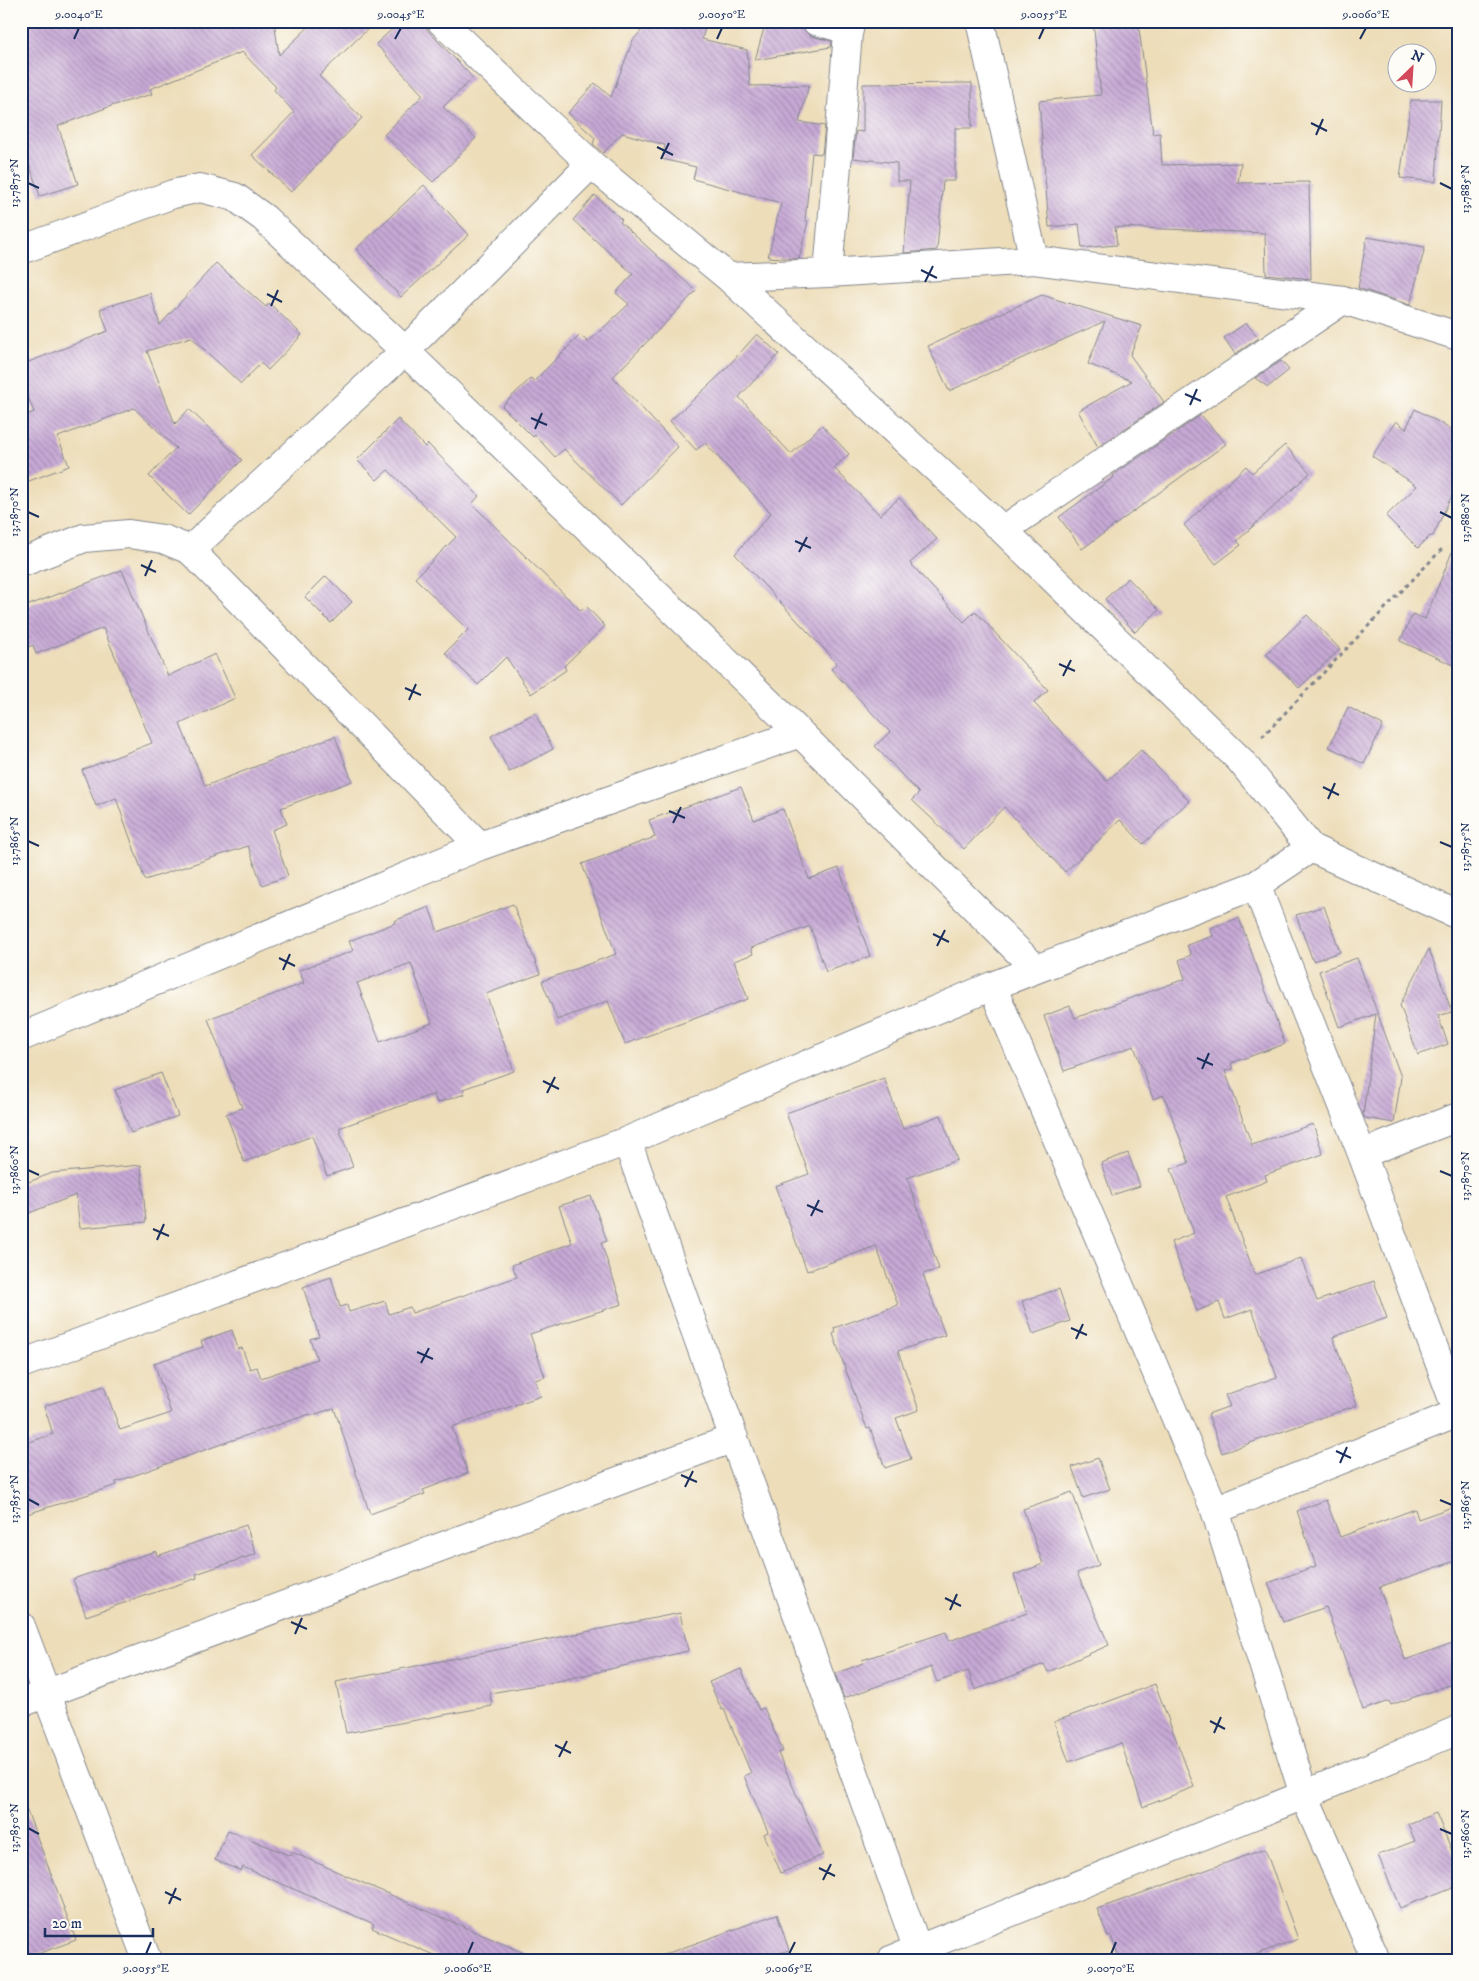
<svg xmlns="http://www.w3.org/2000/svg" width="1479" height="1981" viewBox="0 0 1479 1981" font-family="'IM FELL DW Pica',serif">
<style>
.building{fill:url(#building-back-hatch);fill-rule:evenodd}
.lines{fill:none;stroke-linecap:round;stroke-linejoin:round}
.street-casing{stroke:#84868c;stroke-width:30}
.path{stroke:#84868c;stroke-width:3;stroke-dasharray:4 4;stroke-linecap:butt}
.street{stroke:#fff;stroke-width:28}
.ticks{fill:none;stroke:#1b2f5e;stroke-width:2}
.neatline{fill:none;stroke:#1b2f5e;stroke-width:2}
.ticks-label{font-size:12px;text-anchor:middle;fill:#1b2f5e}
</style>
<defs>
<pattern id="building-back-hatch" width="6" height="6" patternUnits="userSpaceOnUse" patternTransform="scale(1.25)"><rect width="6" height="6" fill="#c7a9d5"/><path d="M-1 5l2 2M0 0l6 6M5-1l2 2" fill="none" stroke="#a18ab0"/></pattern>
</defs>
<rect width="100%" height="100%" fill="#fdfcf7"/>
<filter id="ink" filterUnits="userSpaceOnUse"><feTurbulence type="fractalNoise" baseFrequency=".02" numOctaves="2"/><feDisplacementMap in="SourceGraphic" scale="10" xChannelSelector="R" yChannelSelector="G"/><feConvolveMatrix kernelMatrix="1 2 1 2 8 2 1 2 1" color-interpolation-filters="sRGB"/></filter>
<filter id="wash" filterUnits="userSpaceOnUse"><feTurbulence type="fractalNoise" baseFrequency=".0096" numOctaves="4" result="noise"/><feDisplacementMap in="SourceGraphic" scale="20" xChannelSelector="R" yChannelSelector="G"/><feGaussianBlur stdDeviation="1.12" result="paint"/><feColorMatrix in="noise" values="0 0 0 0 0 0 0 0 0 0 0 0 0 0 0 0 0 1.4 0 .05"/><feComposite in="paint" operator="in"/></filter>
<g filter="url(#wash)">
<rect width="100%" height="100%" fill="#edddb9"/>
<g id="blocks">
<path class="building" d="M 21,21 L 274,21 L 279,55 L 315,21 L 376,21 L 319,76 L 362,118 L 291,192 L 252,155 L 294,112 L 274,90 L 276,87 L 242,52 L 150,89 L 152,94 L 111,106 L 58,126 L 78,184 L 40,196 L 21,141 Z
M 401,21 L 419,21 L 473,78 L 443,107 L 476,138 L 433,182 L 384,135 L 423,95 L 376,44 Z
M 650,21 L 707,21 L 702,39 L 747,50 L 750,86 L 809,85 L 799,122 L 825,126 L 822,154 L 812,153 L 805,220 L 808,221 L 799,259 L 768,257 L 781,203 L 693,179 L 696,167 L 662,159 L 665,145 L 622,133 L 603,153 L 593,144 L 595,138 L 568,113 L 595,83 L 611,97 L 633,40 Z
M 766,21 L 803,29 L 811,36 L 832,41 L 831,47 L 755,60 Z
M 1093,21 L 1138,21 L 1153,134 L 1160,133 L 1162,165 L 1241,163 L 1238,183 L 1309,182 L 1311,279 L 1266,274 L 1265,233 L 1115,227 L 1117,245 L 1082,248 L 1079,224 L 1049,227 L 1039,101 L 1101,95 Z
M 972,83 L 972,128 L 955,128 L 955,181 L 943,181 L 937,250 L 904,253 L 910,181 L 897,181 L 897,163 L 853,158 L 856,131 L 863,132 L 863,84 Z
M 1411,100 L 1441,100 L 1436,182 L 1400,178 Z
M 424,185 L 469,235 L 401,297 L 356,249 Z
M 595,195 L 622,220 L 620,222 L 696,291 L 613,377 L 678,447 L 621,505 L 564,449 L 555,457 L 535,435 L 533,437 L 502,406 L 531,378 L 534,381 L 580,335 L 588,342 L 629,304 L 616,293 L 633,274 L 573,220 Z
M 1367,237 L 1425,247 L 1410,305 L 1358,288 Z
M 216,263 L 266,307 L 269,303 L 302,335 L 268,370 L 261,363 L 241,384 L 191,337 L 147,351 L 175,424 L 189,409 L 242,460 L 188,515 L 149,476 L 176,448 L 134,408 L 58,437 L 69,466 L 21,484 L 21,417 L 34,412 L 21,379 L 21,365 L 108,331 L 100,309 L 150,293 L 160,325 Z
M 1042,295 L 1142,326 L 1130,355 L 1164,402 L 1098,447 L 1078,411 L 1132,381 L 1088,364 L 1105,321 L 949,391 L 928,346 Z
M 1246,323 L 1259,338 L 1235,354 L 1224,338 Z
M 757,334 L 779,354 L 739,397 L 791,454 L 822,425 L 849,454 L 834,468 L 880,515 L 899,498 L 937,539 L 910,563 L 964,622 L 975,611 L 1048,690 L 1034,703 L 1107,781 L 1141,750 L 1189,801 L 1143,844 L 1120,820 L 1065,872 L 1004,807 L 964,849 L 912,800 L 919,793 L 875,746 L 890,732 L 831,669 L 837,663 L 735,554 L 771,513 L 705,443 L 696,450 L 670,421 L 721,374 Z
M 1281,361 L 1289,370 L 1268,387 L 1255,378 Z
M 1415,409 L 1458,433 L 1458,482 L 1433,536 L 1430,536 L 1418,548 L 1386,516 L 1417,486 L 1372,456 L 1396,421 L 1406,429 Z
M 1201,415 L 1226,444 L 1082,549 L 1059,517 L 1114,477 L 1113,475 Z
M 398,419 L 425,447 L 428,444 L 479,496 L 472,504 L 581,611 L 586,606 L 605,626 L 564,666 L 566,670 L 531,694 L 506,657 L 478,685 L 445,653 L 468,630 L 415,578 L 456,537 L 388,470 L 377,480 L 357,460 Z
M 1285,445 L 1310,473 L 1237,541 L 1241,545 L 1216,564 L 1184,525 L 1246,466 L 1252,473 Z
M 1456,542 L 1458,542 L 1458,667 L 1400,641 L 1413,614 L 1425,619 Z
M 122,570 L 168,676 L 215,654 L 235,698 L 180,724 L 205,786 L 335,736 L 352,781 L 281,808 L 287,824 L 272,830 L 288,876 L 262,885 L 248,846 L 145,880 L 116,798 L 96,806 L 82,770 L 152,743 L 103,628 L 36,654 L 33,645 L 21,650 L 21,608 Z
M 326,576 L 352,602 L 331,623 L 305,597 Z
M 1128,578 L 1159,610 L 1135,632 L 1105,599 Z
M 1307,615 L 1340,649 L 1299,688 L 1266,654 Z
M 1348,707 L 1383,725 L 1364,764 L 1329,747 Z
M 535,713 L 553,749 L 509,772 L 491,736 Z
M 741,787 L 754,820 L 783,809 L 809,879 L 839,868 L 870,956 L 826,972 L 810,926 L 751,948 L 753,954 L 734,961 L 748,999 L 625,1044 L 608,1001 L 557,1020 L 542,981 L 616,954 L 582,864 L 655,837 L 649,820 Z
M 513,904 L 540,974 L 486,994 L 514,1071 L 463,1089 L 465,1094 L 437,1103 L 434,1094 L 339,1128 L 353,1167 L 327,1176 L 312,1136 L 244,1162 L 226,1114 L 242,1108 L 208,1019 L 304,983 L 299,970 L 353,951 L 349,941 L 395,923 L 394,921 L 429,907 L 438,932 ZM 411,963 L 432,1023 L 380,1042 L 357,983 Z
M 1324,906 L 1340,952 L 1313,961 L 1296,915 Z
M 1239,918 L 1285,1044 L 1231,1063 L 1233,1069 L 1225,1071 L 1252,1145 L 1313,1124 L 1323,1154 L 1265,1175 L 1267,1181 L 1226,1197 L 1255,1275 L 1301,1258 L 1317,1301 L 1374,1281 L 1387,1318 L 1333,1337 L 1357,1405 L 1222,1453 L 1208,1414 L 1230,1406 L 1225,1395 L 1277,1377 L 1252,1309 L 1225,1319 L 1219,1302 L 1197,1311 L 1171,1242 L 1194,1233 L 1171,1169 L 1189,1163 L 1164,1095 L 1153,1099 L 1134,1046 L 1064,1071 L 1044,1016 L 1070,1006 L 1075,1018 L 1185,979 L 1179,960 L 1191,955 L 1187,945 L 1213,936 L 1210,928 Z
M 1429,949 L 1452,1012 L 1438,1016 L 1448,1044 L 1418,1055 L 1400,1005 Z
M 1357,958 L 1401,1077 L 1394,1123 L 1365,1118 L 1363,1115 L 1376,1014 L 1339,1027 L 1319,971 Z
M 161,1073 L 178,1116 L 131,1133 L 115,1090 Z
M 884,1078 L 903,1129 L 941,1115 L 957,1160 L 907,1178 L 939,1269 L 923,1274 L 945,1335 L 898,1351 L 919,1410 L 896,1418 L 911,1459 L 885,1468 L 870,1428 L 867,1429 L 833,1334 L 835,1333 L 834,1328 L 898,1305 L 876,1246 L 807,1271 L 775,1186 L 809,1174 L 786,1113 Z
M 1128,1153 L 1140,1186 L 1112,1195 L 1101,1163 Z
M 141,1165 L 146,1222 L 80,1228 L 76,1195 L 21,1216 L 21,1185 L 52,1173 Z
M 591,1196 L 607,1241 L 601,1243 L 622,1304 L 530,1334 L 545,1377 L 535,1380 L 541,1396 L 452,1427 L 468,1473 L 423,1490 L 425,1494 L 370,1514 L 334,1408 L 310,1416 L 310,1414 L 227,1442 L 116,1482 L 117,1485 L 21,1516 L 21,1445 L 53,1434 L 44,1406 L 104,1386 L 120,1430 L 171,1413 L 154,1363 L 203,1347 L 201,1341 L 232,1330 L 238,1349 L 242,1348 L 250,1369 L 257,1367 L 261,1378 L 317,1359 L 310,1339 L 319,1336 L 303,1287 L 331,1277 L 340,1307 L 347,1305 L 349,1312 L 385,1301 L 389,1314 L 410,1307 L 412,1313 L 517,1277 L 512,1265 L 572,1243 L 559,1206 Z
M 1059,1289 L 1070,1321 L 1033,1334 L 1022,1301 Z
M 1098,1458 L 1110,1489 L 1083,1498 L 1072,1467 Z
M 1072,1492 L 1099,1565 L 1077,1573 L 1109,1645 L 1048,1672 L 1044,1664 L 975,1690 L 968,1671 L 937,1682 L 931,1667 L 844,1698 L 835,1674 L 863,1663 L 862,1660 L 946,1632 L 949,1641 L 1027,1613 L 1014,1575 L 1043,1564 L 1023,1509 Z
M 1326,1500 L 1340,1537 L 1415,1509 L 1418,1519 L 1458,1505 L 1458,1560 L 1379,1587 L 1405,1660 L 1458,1641 L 1458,1682 L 1391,1705 L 1389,1701 L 1363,1710 L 1326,1607 L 1283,1622 L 1268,1583 L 1316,1566 L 1297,1511 Z
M 246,1525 L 256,1554 L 196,1574 L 197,1578 L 86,1616 L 73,1579 L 156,1551 L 157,1556 Z
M 680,1613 L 688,1651 L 554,1682 L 490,1693 L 492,1706 L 346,1733 L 336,1682 Z
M 741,1669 L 759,1710 L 764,1708 L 783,1751 L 778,1753 L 823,1855 L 781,1873 L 764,1834 L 768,1832 L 744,1776 L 751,1773 L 724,1709 L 722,1710 L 709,1682 Z
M 1155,1684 L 1194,1787 L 1143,1807 L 1121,1743 L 1069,1762 L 1054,1722 Z
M 24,1803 L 76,1940 L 21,1960 L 21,1804 Z
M 1436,1813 L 1458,1865 L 1458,1885 L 1400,1908 L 1378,1855 L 1415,1841 L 1408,1824 Z
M 228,1830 L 291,1856 L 292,1852 L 540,1960 L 445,1960 L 372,1928 L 374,1924 L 243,1867 L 241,1871 L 215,1860 Z
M 1265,1849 L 1298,1939 L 1240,1960 L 1120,1960 L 1111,1936 L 1108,1937 L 1097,1909 Z
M 777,1914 L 789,1950 L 761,1960 L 661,1960 L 660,1956 Z"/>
</g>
</g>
<g filter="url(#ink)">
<use href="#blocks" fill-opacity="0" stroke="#84868c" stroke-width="1"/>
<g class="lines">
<g class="street-casing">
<path id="street" d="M 441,21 L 591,164 L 728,277 L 1003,530 L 1240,760 L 1311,848 L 1458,915
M 816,21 L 849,30
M 980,21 L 1034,260
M 21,250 L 173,194 L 200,188 L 235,197 L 264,218 L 405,351 L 800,733 L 1036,969
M 828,273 L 1034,260 L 1343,300 L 1458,336
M 728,277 L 828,273 L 849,21
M 1003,530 L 1343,300
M 190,550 L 405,351 L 591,164
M 21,563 L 84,538 L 129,534 L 163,539 L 190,550 L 480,846
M 1256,885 L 1362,1154 L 1458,1413
M 992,986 L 1215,1510 L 1304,1795 L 1376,1960
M 21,1037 L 480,846 L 800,733
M 627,1141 L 918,1950
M 1362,1154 L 1458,1117
M 21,1364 L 627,1141 L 992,986 L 1256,885 L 1311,848
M 1215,1510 L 1458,1413
M 21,1626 L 147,1960
M 21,1703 L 734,1438
M 891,1960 L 1304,1795 L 1458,1730"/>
</g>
<path class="path" d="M 1262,737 L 1443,548"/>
<use href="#street" class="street"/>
</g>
</g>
<path class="ticks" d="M 74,39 L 79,28M 395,39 L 401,28M 717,39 L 722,28M 1039,39 L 1044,28M 1360,39 L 1366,28M 1311,123 L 1327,131M 1316,135 L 1323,119M 657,147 L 673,155M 661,159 L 669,143M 28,183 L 39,188M 1440,183 L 1452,189M 921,270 L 937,278M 925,282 L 933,266M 267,294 L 282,302M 271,306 L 278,290M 1185,394 L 1201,401M 1190,405 L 1197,389M 531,418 L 547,425M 535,429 L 542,413M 28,512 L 39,517M 1440,512 L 1452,518M 795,541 L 811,548M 799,552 L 807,537M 141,565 L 156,572M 145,576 L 152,560M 1059,664 L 1075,671M 1063,676 L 1071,660M 405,688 L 421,695M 409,700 L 416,684M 1323,787 L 1339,795M 1328,799 L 1335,783M 669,811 L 685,818M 673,823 L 681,807M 28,841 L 39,846M 1440,842 L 1452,847M 933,934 L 949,942M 937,946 L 945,930M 279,958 L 295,966M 283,970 L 290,954M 1197,1058 L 1213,1065M 1202,1069 L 1209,1053M 543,1081 L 559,1089M 547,1093 L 555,1077M 28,1170 L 39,1175M 1440,1171 L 1452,1176M 807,1205 L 823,1212M 811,1216 L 819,1200M 153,1229 L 169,1236M 157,1240 L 164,1224M 1071,1328 L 1087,1335M 1076,1339 L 1083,1324M 417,1352 L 433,1359M 421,1363 L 429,1348M 1336,1451 L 1351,1458M 1340,1463 L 1347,1447M 681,1475 L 697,1482M 685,1487 L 693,1471M 28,1499 L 39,1505M 1440,1500 L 1452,1505M 945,1598 L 961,1606M 950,1610 L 957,1594M 291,1622 L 307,1629M 295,1634 L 302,1618M 1210,1721 L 1225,1729M 1214,1733 L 1221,1717M 555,1745 L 571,1753M 559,1757 L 567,1741M 28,1828 L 39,1834M 1440,1829 L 1452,1834M 819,1868 L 835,1876M 823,1880 L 831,1864M 165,1892 L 181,1900M 169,1904 L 176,1888M 146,1954 L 151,1942M 468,1954 L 473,1942M 789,1954 L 795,1942M 1111,1954 L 1116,1942"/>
<rect width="1479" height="1981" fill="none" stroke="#fdfcf7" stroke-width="55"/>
<g transform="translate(1412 68) rotate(25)"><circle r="24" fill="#fdfcf7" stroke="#a3aaba"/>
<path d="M0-4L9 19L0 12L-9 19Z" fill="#d1495b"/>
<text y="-8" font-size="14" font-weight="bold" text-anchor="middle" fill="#1b2f5e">N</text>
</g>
<path d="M45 1928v8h108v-8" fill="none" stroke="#1b2f5e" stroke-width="2.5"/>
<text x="52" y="1928" font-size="15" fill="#1b2f5e" stroke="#fdfcf7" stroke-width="4" paint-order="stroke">20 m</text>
<rect x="28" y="28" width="1424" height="1926" class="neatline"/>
<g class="ticks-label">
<text x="79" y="18">9.0040°E</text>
<text x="401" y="18">9.0045°E</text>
<text x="722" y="18">9.0050°E</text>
<text x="1044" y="18">9.0055°E</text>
<text x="1366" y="18">9.0060°E</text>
<text transform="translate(14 183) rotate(-90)" y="4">13.7875°N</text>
<text transform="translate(1465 189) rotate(-90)" y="4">13.7885°N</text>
<text transform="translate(14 512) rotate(-90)" y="4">13.7870°N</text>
<text transform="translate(1465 518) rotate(-90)" y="4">13.7880°N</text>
<text transform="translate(14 841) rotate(-90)" y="4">13.7865°N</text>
<text transform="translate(1465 847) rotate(-90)" y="4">13.7875°N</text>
<text transform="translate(14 1170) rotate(-90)" y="4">13.7860°N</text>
<text transform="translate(1465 1176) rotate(-90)" y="4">13.7870°N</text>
<text transform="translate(14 1499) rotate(-90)" y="4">13.7855°N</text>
<text transform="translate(1465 1505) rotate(-90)" y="4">13.7865°N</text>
<text transform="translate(14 1828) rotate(-90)" y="4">13.7850°N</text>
<text transform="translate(1465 1834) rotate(-90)" y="4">13.7860°N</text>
<text x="146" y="1972">9.0055°E</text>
<text x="468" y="1972">9.0060°E</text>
<text x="789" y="1972">9.0065°E</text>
<text x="1111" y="1972">9.0070°E</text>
</g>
</svg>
